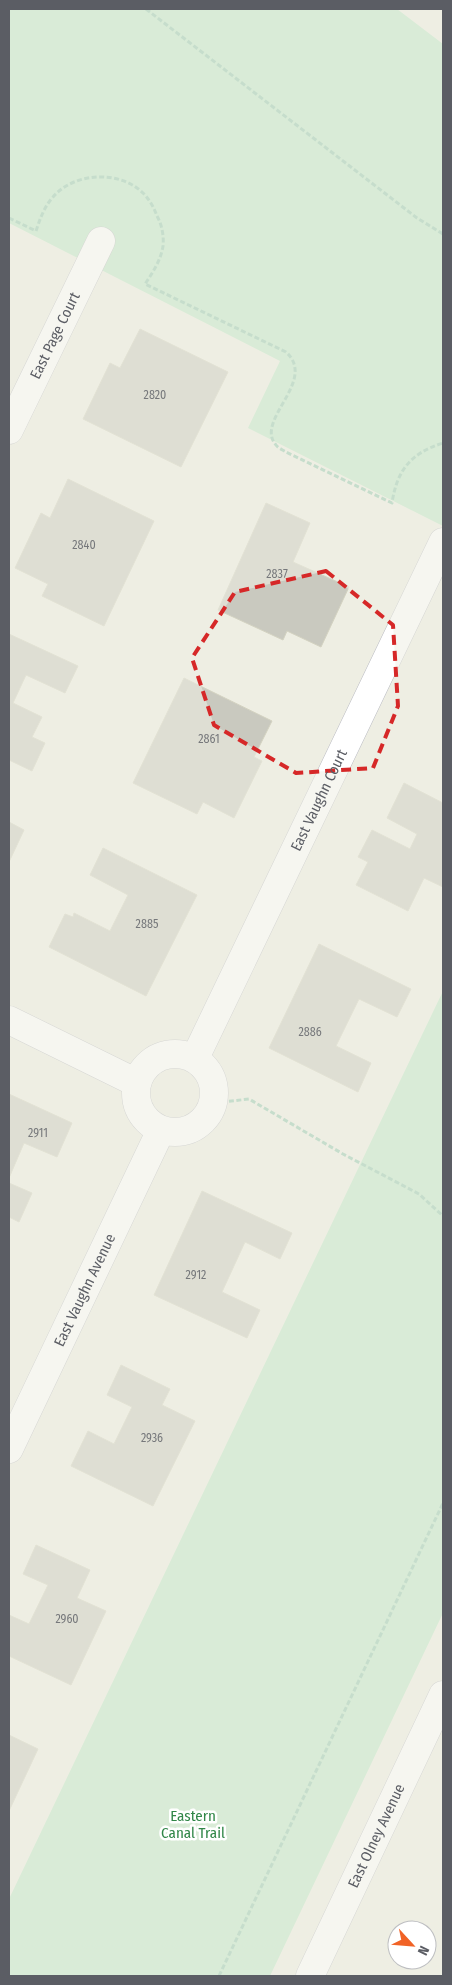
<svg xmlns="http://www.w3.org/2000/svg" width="452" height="1985" viewBox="0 0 452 1985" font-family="'Fira Sans Condensed',sans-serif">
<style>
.green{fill:#bee7c7}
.building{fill:#c9c9bf;stroke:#d3d2c1}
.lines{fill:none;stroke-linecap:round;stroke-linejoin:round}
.street-casing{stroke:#babbc2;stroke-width:29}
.path{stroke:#96c8b0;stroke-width:3;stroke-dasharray:5 2.5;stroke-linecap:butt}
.street{stroke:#fff;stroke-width:28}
.marked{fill:none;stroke:#d62828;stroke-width:4;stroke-dasharray:10 6;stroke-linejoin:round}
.labels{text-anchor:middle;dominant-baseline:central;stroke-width:5;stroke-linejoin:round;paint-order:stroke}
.number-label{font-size:12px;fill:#76787b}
.street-label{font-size:15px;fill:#5b5d64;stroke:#fff}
.park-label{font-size:15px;fill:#308647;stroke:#fff}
</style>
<rect width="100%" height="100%" fill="#eeeee3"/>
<path class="green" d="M 9,9 L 397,9 L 443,44 L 443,526 L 248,428 L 280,361 L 9,223 Z
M 443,991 L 443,1613 L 270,1976 L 9,1976 L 9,1899 Z"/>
<path class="building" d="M 140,329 L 228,372 L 181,467 L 83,419 L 110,363 L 120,368 Z
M 68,479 L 154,521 L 104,626 L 42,596 L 48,584 L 15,568 L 41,513 L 50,518 Z
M 266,503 L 310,523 L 293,562 L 349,587 L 321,647 L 287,631 L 283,640 L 218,610 Z
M 9,634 L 78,666 L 65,693 L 26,675 L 13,703 L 42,717 L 32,737 L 45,743 L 32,771 L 9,760 Z
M 184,678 L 272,721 L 254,757 L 262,761 L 234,818 L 203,802 L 197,814 L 133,783 Z
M 404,783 L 443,803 L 443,887 L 424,878 L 408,911 L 356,885 L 368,862 L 358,857 L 372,830 L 410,849 L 417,834 L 387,818 Z
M 9,822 L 24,830 L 9,862 Z
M 103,848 L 197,895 L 146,996 L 49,947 L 65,914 L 73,917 L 74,913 L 110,931 L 128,895 L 90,875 Z
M 319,944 L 411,989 L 397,1017 L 359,999 L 336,1046 L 371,1063 L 358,1092 L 269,1048 Z
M 9,1094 L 72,1123 L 57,1157 L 24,1143 L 9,1178 Z
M 9,1183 L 32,1193 L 19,1222 L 9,1217 Z
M 202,1191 L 292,1233 L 280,1259 L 245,1242 L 222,1292 L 260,1310 L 247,1338 L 154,1295 Z
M 121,1365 L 170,1389 L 162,1405 L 195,1421 L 153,1506 L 71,1466 L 88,1431 L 114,1444 L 132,1407 L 107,1395 Z
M 36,1545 L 90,1570 L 77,1598 L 106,1611 L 71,1685 L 9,1656 L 9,1615 L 29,1624 L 48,1585 L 23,1574 Z
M 9,1735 L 38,1749 L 9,1811 Z"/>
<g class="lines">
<g class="street-casing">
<g id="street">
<path id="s1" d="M 9,430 L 101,241"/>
<path d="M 9,1020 L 137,1083"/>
<circle cx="175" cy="1093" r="39"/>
<path id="s2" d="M 195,1058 L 443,542"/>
<path id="s3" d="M 9,1449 L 161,1130"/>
<path id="s4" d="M 310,1976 L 443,1695"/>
</g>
</g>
<path class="path" d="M 146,9 L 417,218 L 443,234
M 9,218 L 36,231 C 40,219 44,207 53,197 C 74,172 120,170 143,193 C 150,200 154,208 157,216 C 162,225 164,236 163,246 C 161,260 153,272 145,284 L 286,352 C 318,381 254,420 276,445 C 278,448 283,450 286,452 L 392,503 C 397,470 411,453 443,443
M 214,1103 L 249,1099 L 343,1154 L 419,1194 L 443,1216
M 219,1976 L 443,1503"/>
<use href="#street" class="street"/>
</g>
<path d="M0 0H452V1985H0ZM 326,571 L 393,625 L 398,706 L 373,768 L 296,773 L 214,725 L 192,658 L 235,592 Z" fill="#eeeee3" fill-opacity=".55" fill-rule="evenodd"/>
<path class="marked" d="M 326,571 L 393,625 L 398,706 L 373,768 L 296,773 L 214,725 L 192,658 L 235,592 Z"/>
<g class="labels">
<g class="number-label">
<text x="155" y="395">2820</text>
<text x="84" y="545">2840</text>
<text x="277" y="574">2837</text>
<text x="209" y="739">2861</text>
<text x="147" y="924">2885</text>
<text x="310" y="1032">2886</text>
<text x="38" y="1133">2911</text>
<text x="196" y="1275">2912</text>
<text x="152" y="1438">2936</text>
<text x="67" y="1619">2960</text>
</g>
<g class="street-label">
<text stroke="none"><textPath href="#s1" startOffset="105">East Page Court</textPath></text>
<text stroke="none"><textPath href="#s2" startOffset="286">East Vaughn Court</textPath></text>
<text stroke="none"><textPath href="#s3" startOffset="176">East Vaughn Avenue</textPath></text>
<text stroke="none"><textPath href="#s4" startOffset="155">East Olney Avenue</textPath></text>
</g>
<g class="park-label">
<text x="193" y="1816">Eastern<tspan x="193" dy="17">Canal Trail</tspan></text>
</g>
</g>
<rect width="452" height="1985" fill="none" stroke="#5b5d64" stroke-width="20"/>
<g transform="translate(412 1945) rotate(116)"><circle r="24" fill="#ffffff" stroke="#bdbec1"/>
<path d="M0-4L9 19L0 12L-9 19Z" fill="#f16326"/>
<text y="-8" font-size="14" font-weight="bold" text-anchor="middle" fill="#5b5d64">N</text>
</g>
</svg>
